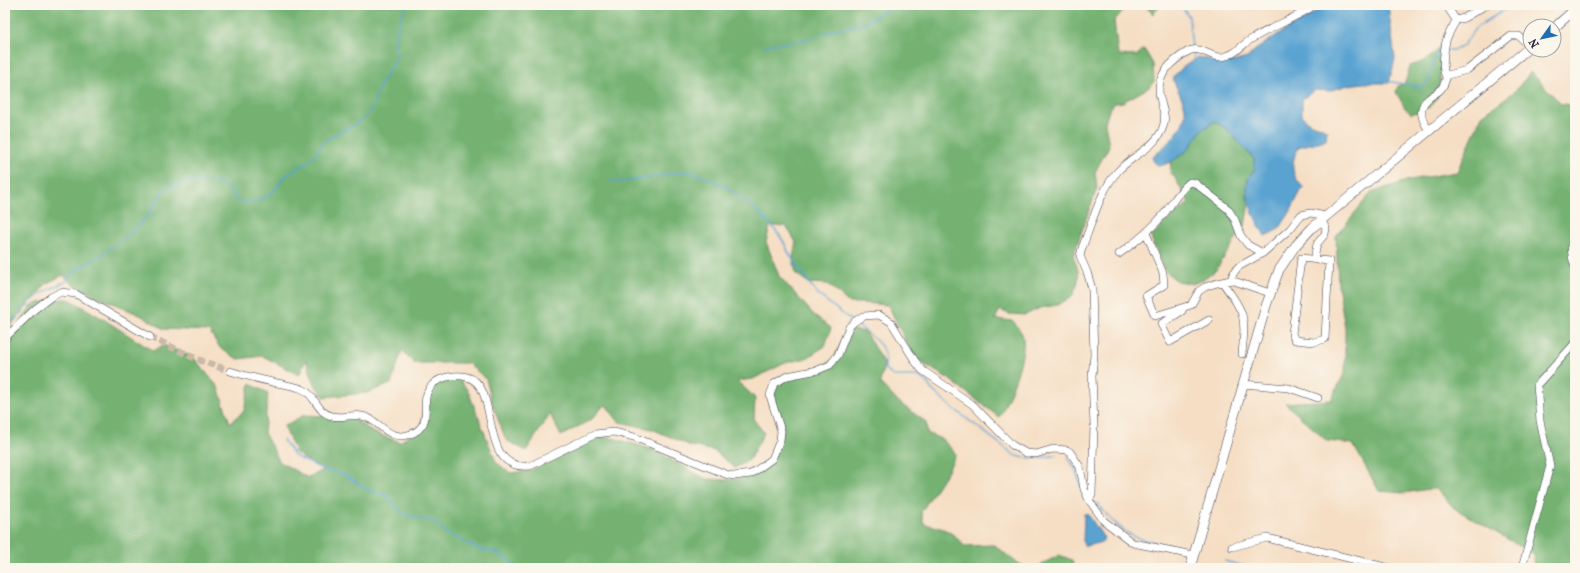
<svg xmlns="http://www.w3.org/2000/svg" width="1580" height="573" viewBox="0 0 1580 573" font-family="'IM FELL French Canon',serif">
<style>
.forest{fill:#74b272;stroke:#4b6a56}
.water{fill:#5aa3d1;stroke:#3e6286}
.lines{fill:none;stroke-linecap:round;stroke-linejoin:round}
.stream{stroke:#5aa3d1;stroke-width:1.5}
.minor-tunnel{stroke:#cbb8a9;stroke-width:7;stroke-dasharray:7 3.5;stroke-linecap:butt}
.minor-casing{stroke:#423e50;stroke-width:8}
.tertiary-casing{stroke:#423e50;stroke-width:10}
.minor{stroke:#fff;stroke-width:7}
.tertiary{stroke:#fff;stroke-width:9}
</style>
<rect width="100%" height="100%" fill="#fbf7ec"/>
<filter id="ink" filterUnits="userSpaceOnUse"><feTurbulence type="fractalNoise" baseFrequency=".025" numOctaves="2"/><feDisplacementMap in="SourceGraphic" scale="8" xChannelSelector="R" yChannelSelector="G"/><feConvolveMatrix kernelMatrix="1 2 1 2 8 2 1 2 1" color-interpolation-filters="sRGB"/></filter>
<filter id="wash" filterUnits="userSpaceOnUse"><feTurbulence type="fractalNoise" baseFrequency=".012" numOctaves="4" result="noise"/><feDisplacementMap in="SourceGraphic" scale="16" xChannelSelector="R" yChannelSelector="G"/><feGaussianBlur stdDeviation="0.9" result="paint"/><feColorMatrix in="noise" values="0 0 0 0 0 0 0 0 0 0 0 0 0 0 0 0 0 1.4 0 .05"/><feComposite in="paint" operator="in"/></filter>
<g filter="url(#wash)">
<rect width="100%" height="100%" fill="#f5dec4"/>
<path class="forest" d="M 5,5 L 1161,5 L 1153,14 L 1144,5 L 1128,5 L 1114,21 L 1118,55 L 1136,56 L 1144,49 L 1153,64 L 1154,82 L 1148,88 L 1123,102 L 1115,103 L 1109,110 L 1105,123 L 1109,146 L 1095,172 L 1097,188 L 1073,256 C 1081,275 1080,279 1072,297 L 1057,305 L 1040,308 L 1025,315 L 1009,314 L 1000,310 L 995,319 L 1013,321 C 1016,325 1020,330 1022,334 C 1029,350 1008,402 999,417 L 949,379 L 914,358 L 888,305 L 863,303 L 849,303 L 828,284 L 809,283 L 796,274 L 793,258 L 796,242 L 786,226 L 770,226 L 766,242 L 779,276 L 813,314 L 831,328 L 825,346 L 807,358 L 785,363 L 753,379 L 737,381 L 755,398 L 754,420 L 764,433 L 749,460 L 735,468 L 715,451 L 691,446 L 652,429 L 619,422 L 605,404 L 592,419 L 561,436 L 550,414 L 526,451 L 506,440 L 493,406 L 486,379 L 468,363 L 414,363 L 402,350 L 391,384 L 366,393 L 324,397 L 315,385 L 306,360 L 299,375 L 263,356 L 238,359 L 221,349 L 209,331 L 164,329 L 140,315 L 76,287 L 63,275 L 47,283 L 5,332 Z
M 1442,43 C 1441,57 1442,92 1434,103 C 1430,109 1418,111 1411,114 L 1405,108 L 1396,92 L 1398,86 L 1405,83 L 1410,66 C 1426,61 1433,58 1442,43 Z
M 1531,72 L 1561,104 L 1575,105 L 1575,568 L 1532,568 L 1535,555 L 1454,508 L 1436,488 L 1404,493 L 1379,491 L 1353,444 L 1327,441 L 1285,403 L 1331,400 L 1345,372 L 1345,328 L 1338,284 L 1336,236 L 1371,193 L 1409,180 L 1457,172 L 1482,115 L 1514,92 Z
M 1214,121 L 1227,129 L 1254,159 L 1255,169 L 1248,179 L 1247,197 L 1249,204 L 1245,225 L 1216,270 L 1206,278 L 1193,284 L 1177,281 L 1164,270 L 1151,237 L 1164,223 L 1189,203 L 1175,178 L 1170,172 L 1171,162 L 1187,151 L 1201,131 Z
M 53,299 L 69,299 L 100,317 L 153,351 L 163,345 L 193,357 L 218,387 L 230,423 L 244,411 L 250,384 L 268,393 L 264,433 L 280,462 L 308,478 L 323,470 L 296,453 L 284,426 L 304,415 L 352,417 L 372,432 L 400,442 L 421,427 L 428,390 L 443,380 L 459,379 L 468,391 L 496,462 L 510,473 L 529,471 L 596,436 L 612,438 L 652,449 L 706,479 L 731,480 L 758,473 L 773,458 L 784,429 L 776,408 L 773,390 L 778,378 L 816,369 L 833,360 L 848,329 L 865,332 L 884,364 L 880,383 L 898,402 L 926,422 L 927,433 L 943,440 L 956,454 L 948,470 L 921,512 L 924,524 C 944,528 951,530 964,546 L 994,545 L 1017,563 L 1029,568 L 5,568 L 5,344 L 32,305 Z
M 1059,555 L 1072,560 L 1074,568 L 1036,568 Z"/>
<path class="water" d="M 1325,5 L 1388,5 L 1395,59 L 1389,83 L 1363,83 L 1348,85 L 1329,91 L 1315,90 L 1302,99 L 1302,116 L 1311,124 L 1321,127 L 1327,131 L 1326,140 L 1298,147 C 1291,164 1290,174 1303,187 L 1289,214 L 1279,229 L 1265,236 C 1256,219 1243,199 1248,179 C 1249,176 1253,172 1255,169 L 1254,159 L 1227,129 L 1214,121 L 1201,131 L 1187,151 L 1171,162 L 1160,166 L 1155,163 L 1152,158 C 1167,143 1193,125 1183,101 C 1180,93 1175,87 1173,78 C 1180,68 1189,63 1199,57 L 1219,62 L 1236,61 L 1247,58 L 1254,51 L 1277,35 L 1305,19 Z
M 1087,513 L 1104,538 L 1102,542 L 1085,546 L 1083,543 L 1084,514 Z"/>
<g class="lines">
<path class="stream" d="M 965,5 L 973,6 L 978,5
M 1181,5 L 1189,17 L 1192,48
M 765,46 L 773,44 L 806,40 L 840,28 L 858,25 L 868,21 L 894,5
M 1447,50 C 1468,51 1465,38 1477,27 L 1512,5
M 1193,52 L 1195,60
M 1387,81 L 1420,87 C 1435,84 1428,60 1441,50
M 611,181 L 623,182 L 687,171 L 712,180 L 728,188 L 754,208 L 770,224 L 780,236 L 786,246 L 788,252 L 812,287 L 821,297 L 852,321
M 855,323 C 864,331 881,341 884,353 C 886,358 885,364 885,369 L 893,376 L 918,376 L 926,381 L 932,390 L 950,406 L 1016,456 C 1031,460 1042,458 1057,455
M 5,329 L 28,304 L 42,293 L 67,281 L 73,272 L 97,258 L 130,234 L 149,214 L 163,190 C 176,182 211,177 225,185 C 234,191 232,203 247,202 C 258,202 270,196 276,188 C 279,184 280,181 283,178 C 293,170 304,166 313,157 C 318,152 320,145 325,141 C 340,129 360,127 370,111 C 376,101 378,88 384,78 C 388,71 395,64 396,57 C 398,52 395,47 395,42 C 396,27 401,18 407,5
M 283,440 L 295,456 L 320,468 L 347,476 L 370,491 L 386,495 L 405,515 L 433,521 L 445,532 L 480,550 L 493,551 L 507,559 L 517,568
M 1068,458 L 1075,468 L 1081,487
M 1097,503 C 1124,537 1138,542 1179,546
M 1225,561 L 1249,568"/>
</g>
</g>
<g filter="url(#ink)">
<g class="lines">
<path class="minor-tunnel" d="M 150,337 L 199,360 L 230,371"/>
<g class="minor-casing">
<path id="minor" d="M 1446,5 L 1456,20
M 1456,20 L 1464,18 L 1486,5
M 1446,77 C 1441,68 1444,51 1446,41 C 1448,34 1453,27 1456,20
M 1429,130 C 1422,121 1417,108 1428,99 C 1432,95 1438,93 1441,89 C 1445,85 1445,79 1448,75 L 1467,70 L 1511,36 L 1519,36 L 1530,47
M 1146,233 L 1163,273 L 1164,285 L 1146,296 L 1155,316 L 1191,305 L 1199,291 L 1205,287 L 1217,283 L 1231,280 L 1270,293
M 1575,237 C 1569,245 1572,259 1575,267
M 1119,254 C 1136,242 1151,230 1164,214 C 1173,203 1179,190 1190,182 L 1195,183 L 1228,209 L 1235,220 L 1241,236 L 1248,245 L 1263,253
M 1301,258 L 1329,261 L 1325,339 L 1314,342 L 1295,340 L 1292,334 Z
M 1314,259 L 1317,244 L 1325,234 L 1326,228 L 1321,220
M 1231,280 L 1233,274 L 1238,267 L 1263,253 L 1290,229 L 1301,215 L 1311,213 L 1325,216
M 1223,283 C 1245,314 1246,315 1242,354
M 1182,311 L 1161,324 L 1170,342 L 1209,320
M 5,338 L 35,309 L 51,297 L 61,292 L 76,294 L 150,337
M 230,371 C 246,376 262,380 277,383 C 286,385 296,386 304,390 C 316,396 317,413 332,416 C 344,419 356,412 368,418 C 382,424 390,442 411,434 C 435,424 419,405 429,389 C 436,377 454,374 467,377 C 502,385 476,472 530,466 L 595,434 L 614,432 L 634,437 L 728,475 L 734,476 L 751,474 L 772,459 L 780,440 L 781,431 L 771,399 L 770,395 L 774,384 L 787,376 L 818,370 L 830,365 L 838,355 L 849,327 L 854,322 L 863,316 L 879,315 L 891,322 L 915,361 L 922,370 L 972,404 L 1012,445 L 1026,453 L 1036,454 L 1053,449 L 1067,450 L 1070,452 L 1080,467 L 1084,489 L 1089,500 L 1104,521 L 1133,543 L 1193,555
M 1243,384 L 1289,388 L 1318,398
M 1089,500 L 1092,495 L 1094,425 L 1092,376 L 1094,355 L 1092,289 L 1087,272 L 1080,256 L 1082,248 C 1092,224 1100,190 1118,171 C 1131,156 1156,148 1163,127 C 1167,117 1162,108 1160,98 C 1155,77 1170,62 1187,52 C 1200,44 1209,58 1222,57 C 1236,55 1239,47 1250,40 C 1268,29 1290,20 1309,9 L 1313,5
M 1232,547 L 1267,538 L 1389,568
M 1522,568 L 1550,466 L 1540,421 L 1537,385 L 1575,343"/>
</g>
<g class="tertiary-casing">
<path id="tertiary" d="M 1554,28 L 1575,9
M 1190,568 L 1266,306 L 1279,270 L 1296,245 L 1312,228 L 1530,47"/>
</g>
<use href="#minor" class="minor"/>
<use href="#tertiary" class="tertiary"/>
</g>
</g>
<rect width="1580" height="573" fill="none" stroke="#fbf7ec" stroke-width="20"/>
<g transform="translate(1542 38) rotate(237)"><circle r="19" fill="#fbf7ec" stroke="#a4a2a5"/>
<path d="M0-3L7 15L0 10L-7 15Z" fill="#1f6fb2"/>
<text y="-6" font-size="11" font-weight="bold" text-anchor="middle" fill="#22223b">N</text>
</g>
</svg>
